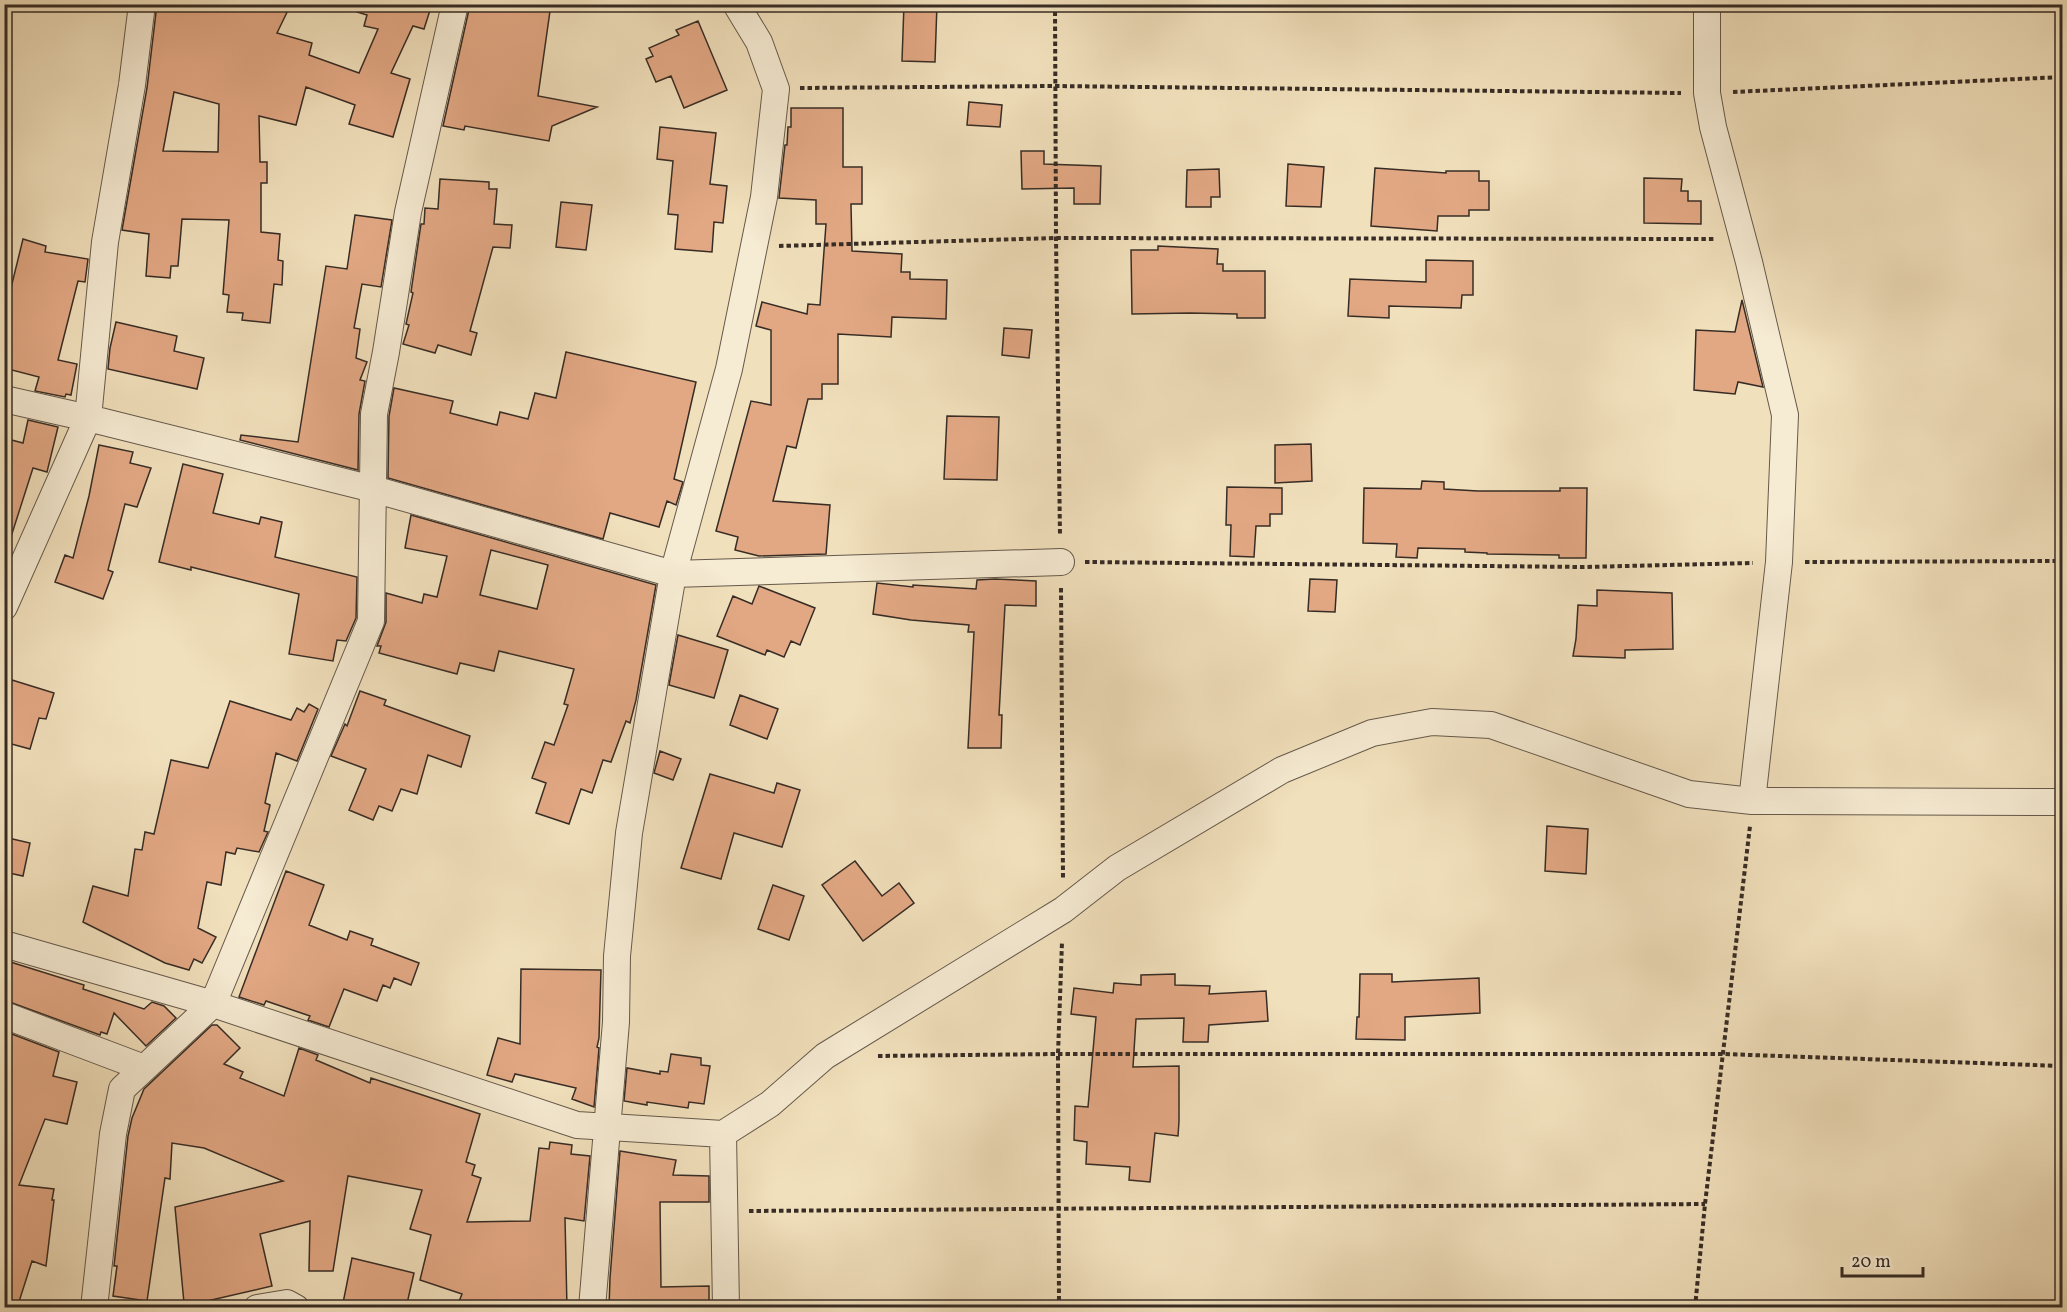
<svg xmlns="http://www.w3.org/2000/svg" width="2067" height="1312" viewBox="0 0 2067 1312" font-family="Vollkorn,serif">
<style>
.building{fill:#e2a884;stroke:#372c25;stroke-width:1.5;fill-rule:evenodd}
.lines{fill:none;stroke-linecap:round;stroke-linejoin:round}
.minor-casing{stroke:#66594b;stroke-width:28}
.path{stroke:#372c25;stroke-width:4;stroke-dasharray:4.5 3;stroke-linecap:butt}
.minor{stroke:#f6ebd3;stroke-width:26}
</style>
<rect width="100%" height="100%" fill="#f1e0bc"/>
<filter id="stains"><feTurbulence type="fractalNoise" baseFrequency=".00333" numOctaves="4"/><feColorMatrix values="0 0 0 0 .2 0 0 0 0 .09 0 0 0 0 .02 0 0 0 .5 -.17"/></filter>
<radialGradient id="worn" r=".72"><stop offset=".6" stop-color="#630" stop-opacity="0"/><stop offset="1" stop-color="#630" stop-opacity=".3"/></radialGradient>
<path class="building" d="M 157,4 L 291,4 L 277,33 L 312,43 L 309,55 L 359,73 L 378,29 L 364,26 L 367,15 L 357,12 L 358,4 L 432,4 L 424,29 L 413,26 L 391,73 L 410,79 L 393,137 L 349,124 L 355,105 L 306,87 L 296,125 L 259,116 L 260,162 L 267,162 L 267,183 L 261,183 L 261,232 L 280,234 L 278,260 L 283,261 L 282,285 L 274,284 L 270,323 L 242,320 L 243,313 L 227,312 L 229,295 L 223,294 L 229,220 L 182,219 L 178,266 L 171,266 L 170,278 L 146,276 L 149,234 L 122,230 L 147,88 ZM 174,92 L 219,104 L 218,152 L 163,151 Z
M 499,4 L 551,4 L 538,96 L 597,107 L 552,126 L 549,141 L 465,126 L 464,130 L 443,126 L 470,5 L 499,8 Z
M 904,4 L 937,4 L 935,62 L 902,61 Z
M 698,21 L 727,90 L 684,108 L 671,76 L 656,82 L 646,59 L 653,56 L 649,48 L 679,35 L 676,30 Z
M 969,102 L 1002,105 L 1000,127 L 967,125 Z
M 791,108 L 843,108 L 843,167 L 862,167 L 862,204 L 851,204 L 852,251 L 902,254 L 901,272 L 910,272 L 910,279 L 947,280 L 946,319 L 892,317 L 891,337 L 838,334 L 838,384 L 822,384 L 822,399 L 808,399 L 796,448 L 787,446 L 773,501 L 830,505 L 826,554 L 759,556 L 735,550 L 738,537 L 716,531 L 751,401 L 771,405 L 771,330 L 756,326 L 762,302 L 807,314 L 808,304 L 820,305 L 826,224 L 816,224 L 816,200 L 779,198 L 785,145 L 787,145 L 788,127 L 791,127 Z
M 660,127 L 716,133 L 710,184 L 727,186 L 723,223 L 714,222 L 712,252 L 675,249 L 678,215 L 668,214 L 673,161 L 657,159 Z
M 1021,151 L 1044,151 L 1044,164 L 1101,166 L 1100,204 L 1074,204 L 1074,188 L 1022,189 Z
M 1288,164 L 1324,167 L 1321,207 L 1286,206 Z
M 1375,168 L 1446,173 L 1446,171 L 1479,171 L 1479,181 L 1489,181 L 1489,210 L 1469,210 L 1469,216 L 1438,216 L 1437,231 L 1371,226 Z
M 1219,169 L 1220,197 L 1211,197 L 1211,207 L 1186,207 L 1187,170 Z
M 1644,178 L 1682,179 L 1681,191 L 1688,191 L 1688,201 L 1701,201 L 1701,224 L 1644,223 Z
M 440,179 L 489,182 L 489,189 L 497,189 L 494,224 L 512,225 L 510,248 L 493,247 L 470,331 L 477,333 L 471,355 L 438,345 L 435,353 L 403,344 L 409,325 L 406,324 L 413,293 L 411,292 L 421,224 L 424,224 L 425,208 L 438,209 Z
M 561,202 L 592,205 L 586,250 L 556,247 Z
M 355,215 L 392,220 L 381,287 L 362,284 L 354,328 L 360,329 L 356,358 L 367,362 L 360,380 L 365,381 L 359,414 L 358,470 L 240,440 L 241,435 L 298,442 L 326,266 L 347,269 Z
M 23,239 L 46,246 L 45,252 L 88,259 L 85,282 L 78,281 L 58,360 L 77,364 L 71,395 L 66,394 L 65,397 L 35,391 L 39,377 L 4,368 L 4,344 L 11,317 L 4,315 L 4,291 L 10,292 Z
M 1158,246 L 1218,249 L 1217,264 L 1223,264 L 1223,271 L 1265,271 L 1265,318 L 1237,318 L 1237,314 L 1190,313 L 1132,314 L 1131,250 L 1158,250 Z
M 1426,260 L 1473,261 L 1473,295 L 1462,295 L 1461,308 L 1389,306 L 1389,318 L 1348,316 L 1350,279 L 1426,282 Z
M 1742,300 L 1763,387 L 1738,382 L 1735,394 L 1694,390 L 1696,330 L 1735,332 Z
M 116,322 L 177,336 L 174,351 L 204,358 L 197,389 L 108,369 L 110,348 Z
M 1004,328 L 1032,330 L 1029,358 L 1002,355 Z
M 566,352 L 696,382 L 674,479 L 683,482 L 676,505 L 667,501 L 659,527 L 610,513 L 603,539 L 388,478 L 389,416 L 394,388 L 453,401 L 450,413 L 497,425 L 500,412 L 528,419 L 535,393 L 556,398 Z
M 947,416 L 999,417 L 997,480 L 944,479 Z
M 28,420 L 58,427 L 47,472 L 33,468 L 9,543 L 4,543 L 4,438 L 23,443 Z
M 1311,444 L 1312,481 L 1275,483 L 1275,445 Z
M 99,445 L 133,452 L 130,463 L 151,468 L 137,507 L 125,504 L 108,570 L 113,572 L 103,599 L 55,582 L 65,555 L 73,558 L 89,496 Z
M 183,464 L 223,474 L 213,513 L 259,524 L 261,517 L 282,522 L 275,557 L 357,577 L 356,618 L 346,641 L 337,640 L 333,661 L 289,654 L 299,594 L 191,567 L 191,570 L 159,562 Z
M 1422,481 L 1444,482 L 1444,489 L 1478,491 L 1560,491 L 1560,488 L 1587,488 L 1586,558 L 1559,558 L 1559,555 L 1487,554 L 1487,553 L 1465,552 L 1465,549 L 1418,548 L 1417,558 L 1396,557 L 1397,544 L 1363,543 L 1364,488 L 1421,489 Z
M 1227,487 L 1282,488 L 1282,514 L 1270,514 L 1270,526 L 1256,526 L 1254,557 L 1230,556 L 1231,525 L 1226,525 Z
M 411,515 L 656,585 L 636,700 L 630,723 L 626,721 L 611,762 L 603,760 L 592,793 L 581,789 L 569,824 L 536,813 L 546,783 L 532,778 L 545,742 L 554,745 L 568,705 L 564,704 L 574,669 L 499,651 L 494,671 L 460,663 L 457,674 L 379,653 L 381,646 L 377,646 L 386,622 L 386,593 L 422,603 L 424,594 L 437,597 L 447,556 L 405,548 ZM 491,550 L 548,565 L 537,609 L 480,595 Z
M 995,579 L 1036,581 L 1036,606 L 1005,605 L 999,715 L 1002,715 L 1001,748 L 968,748 L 974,632 L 968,632 L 969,625 L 911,620 L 873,614 L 877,583 L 913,587 L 913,585 L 976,589 L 977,580 Z
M 1310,579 L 1337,580 L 1335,612 L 1308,611 Z
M 759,586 L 815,608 L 800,645 L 791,641 L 784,657 L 767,650 L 765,655 L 717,636 L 733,596 L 752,604 Z
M 1597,590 L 1672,593 L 1673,649 L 1625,650 L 1625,658 L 1573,656 L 1576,639 L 1578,605 L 1597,606 Z
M 678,635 L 728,650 L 714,698 L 669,685 Z
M 12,680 L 54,693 L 46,719 L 39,718 L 30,749 L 4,742 L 4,705 Z
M 360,691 L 386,700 L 384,705 L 470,736 L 461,767 L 428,755 L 417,794 L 401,789 L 392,811 L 379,806 L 373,820 L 349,810 L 366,769 L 331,756 L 345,724 L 347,726 Z
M 740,695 L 778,709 L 767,739 L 730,725 Z
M 230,701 L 291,720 L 297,708 L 304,712 L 309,704 L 318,709 L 297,761 L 276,753 L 265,803 L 270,805 L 264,831 L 268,832 L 259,852 L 237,848 L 235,854 L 226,852 L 221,885 L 207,882 L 198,928 L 216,937 L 202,963 L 194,959 L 189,970 L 165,963 L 83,922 L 93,886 L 128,896 L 135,849 L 142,850 L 145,832 L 154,834 L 171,760 L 208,768 Z
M 660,751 L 681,759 L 673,780 L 654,773 Z
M 710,774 L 774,793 L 777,783 L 800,790 L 782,847 L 734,833 L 721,879 L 681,868 Z
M 1547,826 L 1588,829 L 1586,874 L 1545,871 Z
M 4,837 L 30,843 L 23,876 L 4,872 Z
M 855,861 L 882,896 L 899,883 L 914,903 L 863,941 L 822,885 Z
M 286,871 L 324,885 L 309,925 L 347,940 L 350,931 L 373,939 L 371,945 L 419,963 L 411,985 L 394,978 L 390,988 L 383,985 L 377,1001 L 344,989 L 329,1027 L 308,1020 L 310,1016 L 266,1001 L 264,1005 L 239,997 Z
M 773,885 L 804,896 L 789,940 L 758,929 Z
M 4,960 L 84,985 L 83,989 L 144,1009 L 152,1002 L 164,1006 L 176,1018 L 146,1046 L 114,1013 L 107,1034 L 101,1032 L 100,1035 L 4,1000 Z
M 521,969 L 601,970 L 599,1038 L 597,1047 L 599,1048 L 594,1107 L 572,1099 L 576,1088 L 515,1074 L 512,1082 L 487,1075 L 498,1038 L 520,1044 Z
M 1175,974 L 1175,985 L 1210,986 L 1209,994 L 1266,991 L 1268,1021 L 1209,1025 L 1208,1042 L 1183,1042 L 1184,1018 L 1136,1019 L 1133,1067 L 1179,1066 L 1179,1121 L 1178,1136 L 1155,1133 L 1150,1182 L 1129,1180 L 1130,1167 L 1086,1164 L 1087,1142 L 1074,1140 L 1075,1106 L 1088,1107 L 1096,1017 L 1071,1014 L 1074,988 L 1113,993 L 1114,983 L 1141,985 L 1141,975 Z
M 1360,974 L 1392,974 L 1392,982 L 1479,978 L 1480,1013 L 1405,1017 L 1405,1040 L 1356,1039 L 1357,1017 L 1359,1017 Z
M 212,1025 L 217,1025 L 240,1048 L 224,1064 L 243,1072 L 240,1078 L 284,1096 L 299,1048 L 318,1055 L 316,1060 L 370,1083 L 371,1078 L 480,1114 L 466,1162 L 475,1165 L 472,1175 L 481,1178 L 467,1222 L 530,1221 L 539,1148 L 549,1149 L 550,1142 L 572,1145 L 571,1154 L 590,1156 L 584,1221 L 565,1218 L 567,1308 L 481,1308 L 458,1304 L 462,1294 L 420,1280 L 431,1235 L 410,1229 L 422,1190 L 348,1176 L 333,1271 L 309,1271 L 310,1221 L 260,1234 L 272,1286 L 207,1301 L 184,1303 L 175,1207 L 283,1181 L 204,1148 L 172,1143 L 170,1179 L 165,1178 L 147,1301 L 113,1296 L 117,1266 L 114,1266 L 128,1136 L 132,1118 L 144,1089 Z
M 4,1031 L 59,1052 L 53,1076 L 77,1082 L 67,1124 L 45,1119 L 19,1185 L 54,1189 L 52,1200 L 54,1200 L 46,1266 L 32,1261 L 17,1308 L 4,1308 Z
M 671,1054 L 701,1058 L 701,1065 L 710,1066 L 704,1104 L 689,1102 L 688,1108 L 647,1102 L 647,1105 L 624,1101 L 627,1068 L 660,1074 L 660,1071 L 668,1072 Z
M 620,1151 L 676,1160 L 673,1175 L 709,1176 L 709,1202 L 660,1202 L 661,1287 L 709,1286 L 709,1308 L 609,1308 L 610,1278 Z
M 352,1258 L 414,1273 L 406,1308 L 342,1308 Z"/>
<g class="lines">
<g class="minor-casing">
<path id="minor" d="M 1707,4 L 1707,93 L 1713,127 L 1749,262 L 1785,415 L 1779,562 L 1752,801
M 4,399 L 88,418 L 373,489 L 673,574 L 1061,562
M 4,607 L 88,418 L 105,242 L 132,85 L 142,4
M 4,944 L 213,1004 L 577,1125 L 723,1134 L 770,1104 L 825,1056 L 1063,910 L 1117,868 L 1282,770 L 1372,733 L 1432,722 L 1491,725 L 1689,794 L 1752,801 L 2062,802
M 4,1015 L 144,1068
M 723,1134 L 726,1308
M 94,1308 L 113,1134 L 122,1089 L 213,1004 L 371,621 L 374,414 L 386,352 L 408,212 L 455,4
M 257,1308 L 287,1303 L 296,1308
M 592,1308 L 616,1022 L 617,956 L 629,833 L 673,574 L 729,369 L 764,197 L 776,89 L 759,42 L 736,4"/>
</g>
<path class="path" d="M 1055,4 L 1056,238 L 1060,536
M 800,88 L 1055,86 L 1681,93
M 1733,92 L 2062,77
M 779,246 L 1056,238 L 1716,239
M 1085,562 L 1584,567 L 1753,563
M 1805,562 L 2062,561
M 1061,588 L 1063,878
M 878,1056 L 1058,1054 L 1723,1054 L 2062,1066
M 749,1211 L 1705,1204
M 1059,1308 L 1058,1054 L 1062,942
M 1695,1308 L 1705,1204 L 1750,826"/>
<use href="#minor" class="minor"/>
</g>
<rect width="2067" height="1312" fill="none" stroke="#f1e0bc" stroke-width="24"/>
<rect x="6" y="6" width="2055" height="1300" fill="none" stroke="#372c25" stroke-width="3"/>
<rect x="12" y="12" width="2043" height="1288" fill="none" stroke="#372c25" stroke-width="1.5"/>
<path d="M1842 1267v9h81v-9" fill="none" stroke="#372c25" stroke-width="3"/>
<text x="1851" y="1267" font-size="18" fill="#372c25" stroke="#f6ebd3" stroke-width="4.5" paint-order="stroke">20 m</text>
<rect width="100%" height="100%" filter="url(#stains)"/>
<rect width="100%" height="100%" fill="url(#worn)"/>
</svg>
